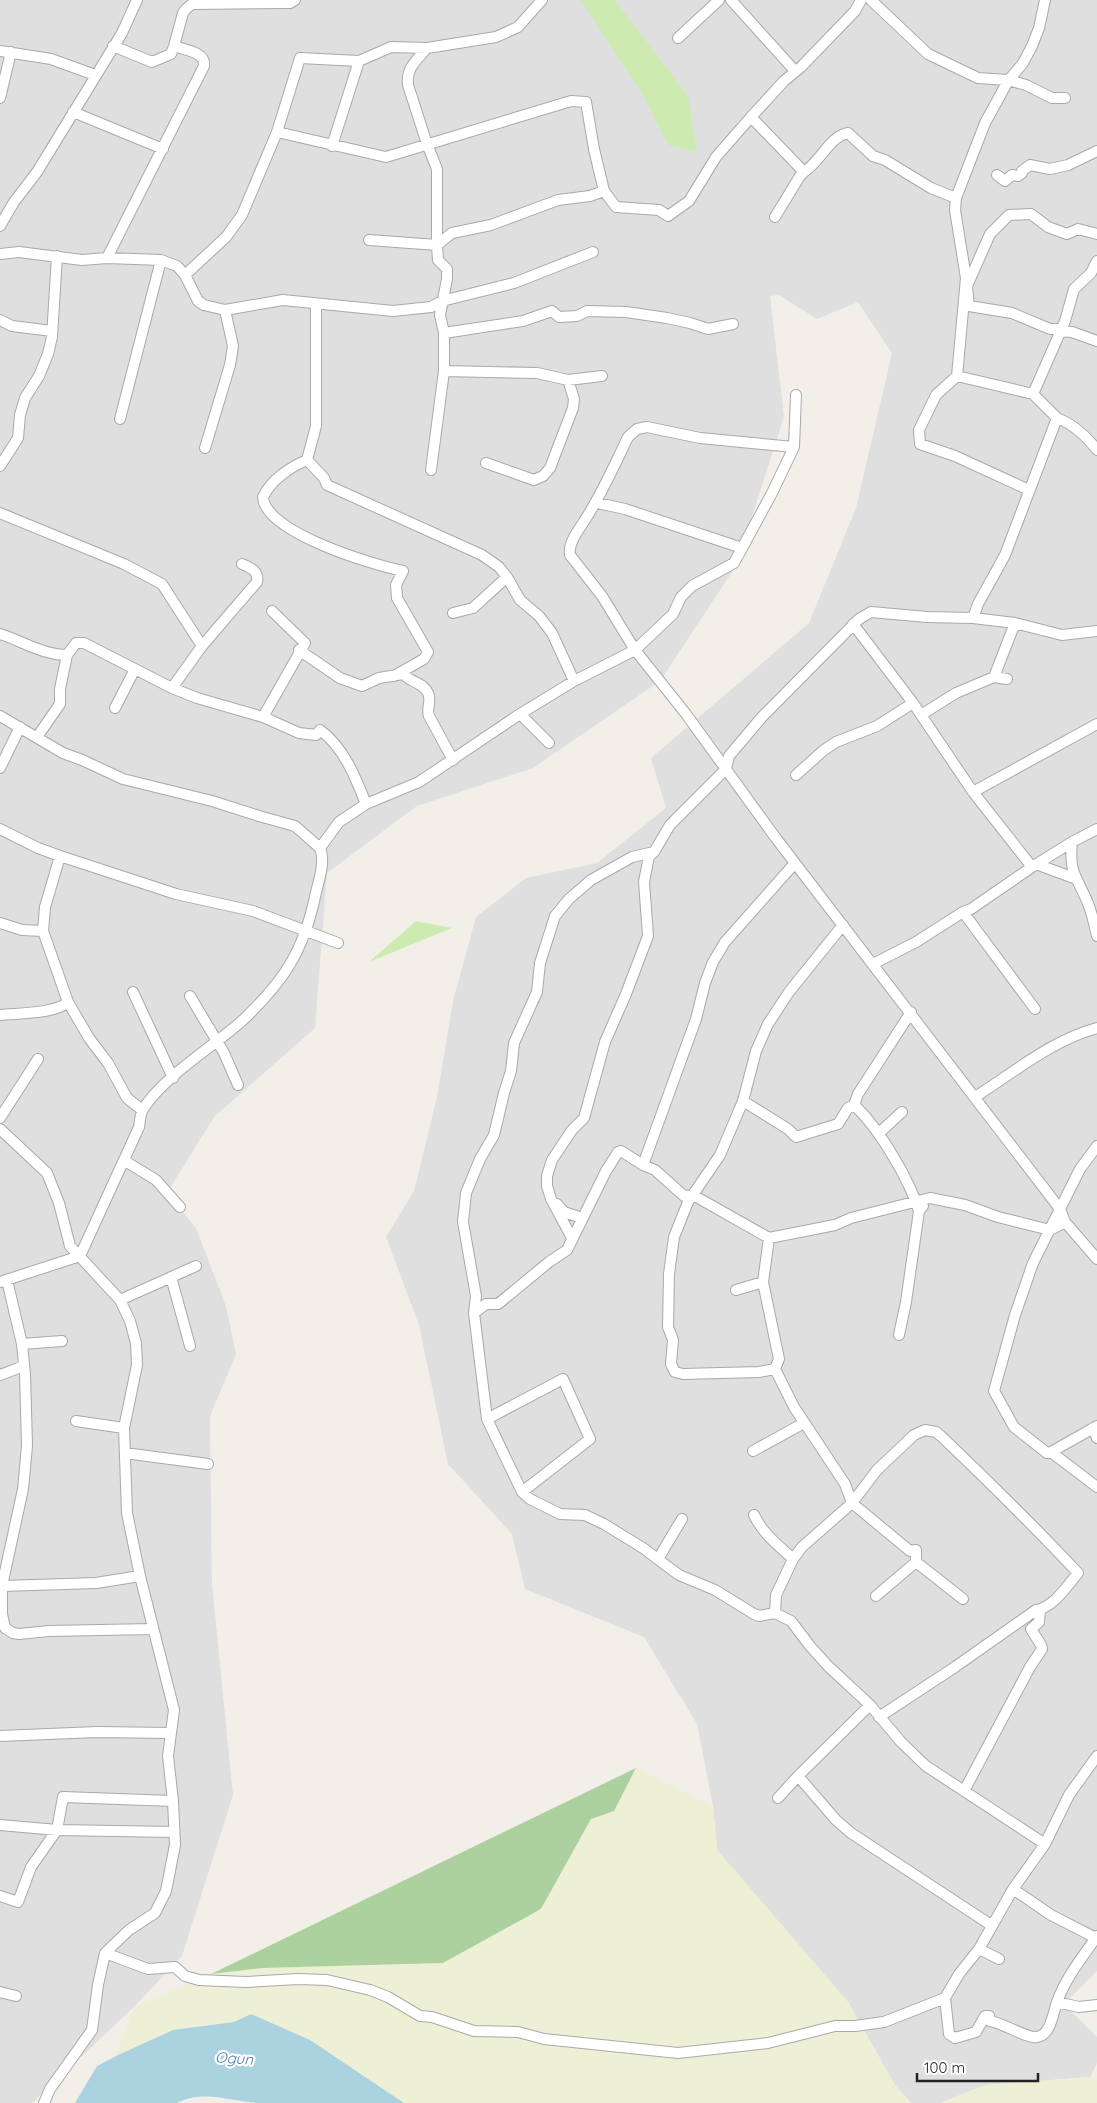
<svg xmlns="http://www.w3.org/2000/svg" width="1097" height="2103" viewBox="0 0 1097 2103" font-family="Quicksand,sans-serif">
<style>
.residential{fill:#e0dfdf}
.farmland{fill:#eef0d5}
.grass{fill:#cdebb0}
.forest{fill:#add19e}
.water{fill:#aad3df}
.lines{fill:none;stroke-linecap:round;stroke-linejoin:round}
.minor-casing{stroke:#a9a9a9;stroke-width:12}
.minor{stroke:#fff;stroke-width:10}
.labels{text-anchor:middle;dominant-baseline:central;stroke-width:4.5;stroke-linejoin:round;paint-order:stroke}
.water-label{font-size:15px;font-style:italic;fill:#4a7aab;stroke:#fff}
</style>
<rect width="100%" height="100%" fill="#f2efe9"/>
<path class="residential" d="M 0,0 L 1097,0 L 1097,1971 L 1064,2004 L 1097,2037 L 1097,2063 L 1090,2077 L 985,2085 L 940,2103 L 911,2103 L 895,2085 L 848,2002 L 717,1850 L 713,1806 L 697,1724 L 644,1637 L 525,1589 L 512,1534 L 448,1464 L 419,1325 L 386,1237 L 414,1191 L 437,1097 L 453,1001 L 476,917 L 526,878 L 597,863 L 666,808 L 651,758 L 809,623 L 856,508 L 892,353 L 858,302 L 817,319 L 779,295 L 770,296 L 784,417 L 736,566 L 660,681 L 533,768 L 417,806 L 327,873 L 315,1028 L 214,1117 L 167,1193 L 196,1228 L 226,1306 L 236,1354 L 210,1416 L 212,1584 L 233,1795 L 182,1956 L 134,2007 L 32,2103 L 0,2103 Z"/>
<path class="farmland" d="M 636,1768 L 713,1806 L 717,1850 L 848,2002 L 895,2085 L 911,2103 L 404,2103 L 310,2040 L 251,2014 L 234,2022 L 173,2030 L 116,2056 L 134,2007 L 211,1974 L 262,1968 L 443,1963 L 541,1910 L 591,1819 L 614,1811 Z
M 1090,2077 L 1097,2079 L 1097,2103 L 941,2103 L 985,2085 Z"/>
<path class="grass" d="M 581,0 L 615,0 L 688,96 L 697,152 L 668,145 L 643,95 Z
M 416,921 L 452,928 L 369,962 Z"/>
<path class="forest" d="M 636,1768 L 614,1811 L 591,1819 L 541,1909 L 443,1963 L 262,1968 L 211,1974 Z"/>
<path class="water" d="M 251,2014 L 310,2040 L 404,2103 C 356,2103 307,2103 259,2103 C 232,2102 203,2089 177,2103 L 75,2103 L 97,2066 L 116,2056 L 173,2030 L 234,2022 Z"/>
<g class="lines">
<g class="minor-casing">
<path id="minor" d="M 731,0 L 795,71
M 871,0 L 928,54 L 978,78 L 1008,80 L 1026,85 L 1052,98 L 1065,98
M 678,38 L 719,0
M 113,46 L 152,62 L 171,54 L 174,46
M 0,51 L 51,59 L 95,75
M 0,98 L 11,52
M 73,112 L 163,149
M 751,117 L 804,172 C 820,162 830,136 848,133 L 873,156 L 885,160 L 931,188 L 956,198
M 277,132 L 300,58 L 359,61 L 391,47 L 427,48 L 496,37 L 518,27 L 542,0
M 332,146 L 359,61
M 997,175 L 1005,181 L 1012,175 L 1018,176 L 1022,173 L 1022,171 L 1030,165 L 1050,169 L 1068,165 L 1097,151
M 775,217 L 800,176 L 804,172
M 0,226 L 14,202 L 37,172 L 122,33 L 137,0
M 1097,234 L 1078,229 L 1067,234 L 1048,227 L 1031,214 L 1009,215 L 990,234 L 967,286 L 969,306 L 1012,313 L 1050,329 L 1059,329 L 1060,331 L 1072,332 L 1097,341
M 369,240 L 437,245 L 437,169 L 427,144 L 408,85 C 406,68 416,61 427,48
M 0,254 L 19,252 L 82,260 L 107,258 L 161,260 L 177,266 L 185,275 L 198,301 L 204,305 L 225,310 L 283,300 L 393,311 L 431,307 L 442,301 L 514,283 L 593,252
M 107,258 L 204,66 C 206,52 185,50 174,46 L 183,13 L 186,9 L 192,4 L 290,3 L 295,0
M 185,275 L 226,237 L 242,215 L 277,132 L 386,157 L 571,101 L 586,102 L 594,149 L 604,191
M 316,304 L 316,426 L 307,460 L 324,478 L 327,485 L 482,555 L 499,567 L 507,577 L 520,600 L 539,616 L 552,633 L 574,681
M 0,320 L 12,326 L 52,331
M 733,324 L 708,329 L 690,323 L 667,318 L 626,312 L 587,311 L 577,316 L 559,317 L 552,311 L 523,321 L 444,333 L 440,315 L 447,279 L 447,269 L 438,260 L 437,245 L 452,233 L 491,225 L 558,200 L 590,196 L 604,191 L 616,207 L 659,210 L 668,216 L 689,201 L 716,157 L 751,117 L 784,81 L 801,67 L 855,11 L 861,0
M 444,333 L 444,371 L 537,373 L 568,380 L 602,376
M 957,376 L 1033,394
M 1057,418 C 1073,424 1087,437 1097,450
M 120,419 L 161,260
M 794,447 L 700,438 L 647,427 L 637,429 L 628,437 C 614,466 601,496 583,523 C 577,532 568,544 570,555 L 602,596 L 635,650 L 686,714 L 775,837 L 1060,1209 L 1065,1222 L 1097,1259
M 205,448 L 230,365 L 233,346 L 225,310
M 307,460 C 290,467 271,480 263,497 C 264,532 373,565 403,571 L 396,585 L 397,598 L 428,652 L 424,659 L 394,676
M 486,463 L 534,480 L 543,476 L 550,468 L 573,408 L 574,399 L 568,380
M 0,466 L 18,438 L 20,415 L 25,398 L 39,376 L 48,354 L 52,337 L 57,256
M 431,470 L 444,371
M 1029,490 L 955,456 L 920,444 L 919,430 L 936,395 L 957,376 L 966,278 L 955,210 L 956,198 L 985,123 L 1008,81 L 1023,63 L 1032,46 L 1039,28 L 1045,0
M 597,503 L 625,509 L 742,548
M 0,513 L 124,564 L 162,584 L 202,646
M 453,613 L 473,608 L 507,577
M 973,618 L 978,604 L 1005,555 L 1057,418 L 1033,394 L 1065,321 L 1074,289 L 1091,273 L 1097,261
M 853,624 L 913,703 L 973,792 L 1032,867
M 0,634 C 22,641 43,655 67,655 L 76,643 L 84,643 L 172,688 L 197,698 L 263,717 L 299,733 L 316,735 L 320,730 C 343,746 356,778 366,804
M 299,650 L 340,678 L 362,686 L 379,678 L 403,674 C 410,682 424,683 428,693 C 432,701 426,708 429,716 L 453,760
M 994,677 L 1015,623
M 172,688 L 202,646 L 257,582 C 259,571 251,568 242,564
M 115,708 L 135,669
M 520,714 L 549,743
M 921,715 L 956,693 L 994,677 L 1007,679
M 0,716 L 63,753 L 82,760 L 123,779 L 212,801 L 259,816 L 295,826 L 320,848
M 263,717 L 305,643 L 272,611
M 37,737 L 60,704 L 60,689 L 67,655
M 0,768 L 20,727
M 796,775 L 824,750 L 836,742 L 877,726 L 913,703
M 973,792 L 1097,724
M 0,829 L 38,848 L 60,856 L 176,894 L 253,911 L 338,943
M 1072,842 C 1069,873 1076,875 1087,901 C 1092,912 1094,924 1097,936
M 654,852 L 632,857 L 591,880 L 569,899 L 555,916 L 540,963 L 537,992 L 514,1043 L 511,1071 L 504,1093 L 494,1135 L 480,1159 L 466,1193 L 463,1222 L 476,1296 L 474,1313 L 487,1419 L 522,1492 L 530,1499 L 560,1514 L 585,1515 L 604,1524 L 643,1548 L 679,1575 L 715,1590 L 754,1614 L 759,1616 L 775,1613 L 791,1621 L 810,1646 L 828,1666 L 870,1705 L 901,1742 L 926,1766 L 1045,1844
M 60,856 L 45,907 L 43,931 L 68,1002 L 89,1038 L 108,1063 L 127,1098 L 142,1110
M 1036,864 L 1074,878
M 963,912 L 1035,1009
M 0,923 L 22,930 L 43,931
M 873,964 L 916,942 L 963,912 L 971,909 L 1032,867 L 1072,842 L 1097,829
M 133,992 L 173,1078
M 190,996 L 224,1053 L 238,1085
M 911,1012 L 858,1094 L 854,1105 C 879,1128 909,1179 919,1211
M 0,1015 C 18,1013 55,1014 68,1002
M 975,1097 C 1013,1073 1052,1040 1097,1028
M 743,1101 L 788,1129 L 796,1137 L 838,1124 L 848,1108 L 854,1105
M 0,1118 L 38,1059
M 0,1129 L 47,1173 L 59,1203 L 70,1246 L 120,1300 L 130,1321 L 136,1343 L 137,1365 L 124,1428 L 127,1513 L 140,1576 L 174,1710 L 168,1756 L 173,1801 L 175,1845 L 166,1891 L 155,1913 L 129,1930 L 105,1953 L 98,1985 L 92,2030 L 50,2089 L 44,2103
M 879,1133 L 902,1112
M 1097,1146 L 1080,1169 L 1033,1263 L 1015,1315 L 994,1391 L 1014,1427 L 1047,1453 L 1051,1452 L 1097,1487
M 125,1161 L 156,1180 L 180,1207
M 643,1165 L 696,1019 L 705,983 L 713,962 L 725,942 L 795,863
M 557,1204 L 564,1212 L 582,1218
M 572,1238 L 551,1199 L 547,1186 L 547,1176 L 552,1160 L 572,1130 L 584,1118 L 605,1042 L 626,994 L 648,936 L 644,882 L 649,856 L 654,852 L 670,825 L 726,769 L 729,756 L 762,717 L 859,619 L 871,612 L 927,617 L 973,618 L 1015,623 L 1062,635 L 1097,631
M 769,1238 L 763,1282 L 779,1359 L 775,1369 L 759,1372 L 683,1374 L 675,1372 L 671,1364 L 673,1340 L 668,1327 L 669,1274 L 674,1237 L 688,1202 L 720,1155 L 743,1101 L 756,1051 L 768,1024 L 789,992 L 843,925
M 171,1277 L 190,1346
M 7,1280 L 22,1344 L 25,1374 L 27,1446 L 23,1489 L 2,1586 L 2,1614 L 5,1628 L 13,1633 L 19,1634 L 49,1631 L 153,1629
M 0,1282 L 80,1256 L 139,1127 C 140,1122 140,1114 143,1109 C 165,1075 213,1047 243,1020 C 284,981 303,952 315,897 C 318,882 326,862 320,848 L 339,822 L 366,804 L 419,782 L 520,714 L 574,681 L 635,650 L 673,614 L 681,597 L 692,586 L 734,563 L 772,493 L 794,447 L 796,395
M 736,1290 L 763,1282
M 120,1300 L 196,1266
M 474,1313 L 486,1304 L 498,1304 L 549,1262 L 567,1250 L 606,1171 L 618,1152 L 621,1151 L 643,1165 L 655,1170 L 684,1196 L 693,1195 L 769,1238 L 835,1225 L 851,1218 L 930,1198 L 965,1205 L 998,1217 L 1046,1229 L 1052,1229 L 1065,1222
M 899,1335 L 906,1302 L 919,1211 L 923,1206
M 22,1344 L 62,1341
M 775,1369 L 794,1407 L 845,1484 L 852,1503 L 910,1551 L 916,1550 L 916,1562 L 876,1596
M 0,1375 L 24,1366
M 487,1419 L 563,1379 L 590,1439 L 522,1492
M 76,1421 L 124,1428
M 1093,1428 L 1097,1438
M 753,1451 L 804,1423
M 1051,1452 L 1097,1426
M 125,1453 L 208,1464
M 754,1515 C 764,1535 777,1544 793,1559
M 658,1559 L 682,1519
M 916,1562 L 963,1599
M 2,1586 L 96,1583 L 140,1576
M 775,1613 L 776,1595 L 793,1559 L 802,1547 L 852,1503 L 877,1470 L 914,1435 L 925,1430 L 936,1432 L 941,1436 C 988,1481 1034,1526 1078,1573 C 1068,1585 1053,1608 1036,1610 L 955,1667 L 879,1717
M 0,1736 L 97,1732 L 170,1733
M 1097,1756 L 1069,1795 L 1045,1844 L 1013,1889 L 979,1949 L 959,1974 L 945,1998 L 949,2034 L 955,2038 L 976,2032 L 985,2016 L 989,2016 L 990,2021 C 1003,2023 1028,2039 1037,2037 C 1051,2035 1053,2013 1057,2002 C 1066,1977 1082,1958 1097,1936
M 798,1776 L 836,1820 L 851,1833 L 991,1925
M 964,1791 L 1030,1667 L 1042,1649 L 1041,1645 L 1031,1629 L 1039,1622 L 1040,1610
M 778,1798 L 798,1776 L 870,1705
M 0,1825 L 57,1830 L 174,1832
M 1013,1889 L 1051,1915 L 1096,1938
M 0,1896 L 18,1902 L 31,1867 L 57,1830 L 63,1797 L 173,1801
M 979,1949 L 999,1959
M 105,1953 L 148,1969 L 175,1967 L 185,1976 L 199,1980 L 246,1982 L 298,1979 L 327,1980 L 370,1990 L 388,1997 L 420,2016 L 432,2017 L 474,2031 L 518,2032 L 544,2039 L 678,2053 L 768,2043 L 835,2026 L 855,2026 L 884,2022 L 945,1998
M 0,1992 L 16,1996
M 1057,2002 L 1079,2007 L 1097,2005"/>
</g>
<use href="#minor" class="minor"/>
</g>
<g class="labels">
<g class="water-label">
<text transform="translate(234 2058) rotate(4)">Ogun</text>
</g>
</g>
<path d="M917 2073v8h121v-8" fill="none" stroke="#222222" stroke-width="2.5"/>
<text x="924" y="2073" font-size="15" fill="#222222" stroke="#ffffff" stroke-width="4" paint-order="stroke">100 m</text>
</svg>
